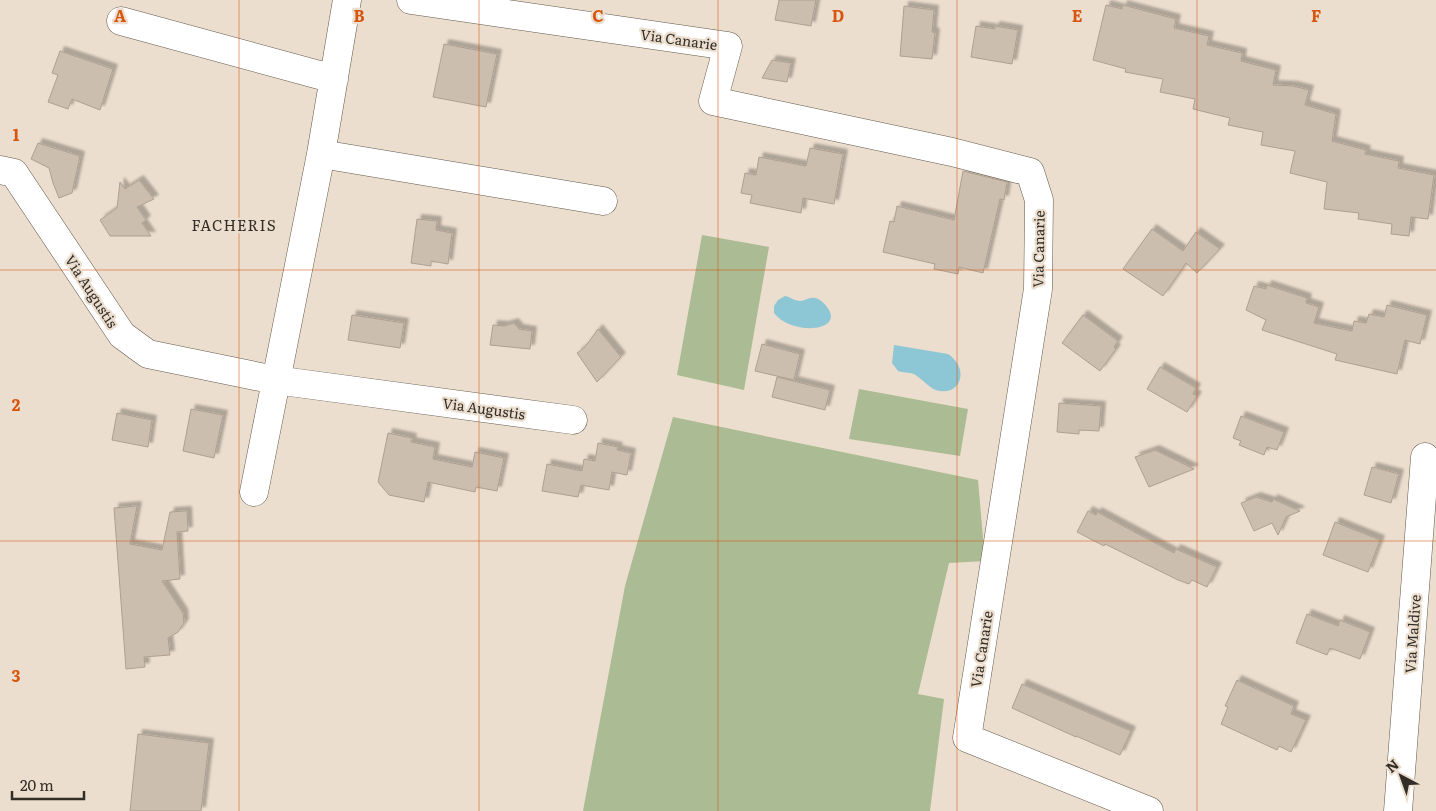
<svg xmlns="http://www.w3.org/2000/svg" width="1436" height="811" viewBox="0 0 1436 811" font-family="Literata,serif">
<style>
.green{fill:#abbb93}
.water{fill:#8dc6d5}
.building{fill:#ccbeaf;stroke:#ada091;filter:url(#shadow)}
.lines{fill:none;stroke-linecap:round;stroke-linejoin:round}
.street-casing{stroke:#63584a;stroke-width:29}
.street{stroke:#fff;stroke-width:28}
.grid{fill:none;stroke:#d6550f;stroke-width:1;stroke-opacity:0.55}
.labels{text-anchor:middle;dominant-baseline:central;stroke-width:4.5;stroke-linejoin:round;paint-order:stroke}
.street-label{font-size:14px;fill:#322d27;stroke:#ecdece}
.neighbourhood-label{font-size:15px;letter-spacing:1px;fill:#322d27;stroke:#ecdece}
.grid-label{font-size:16px;text-anchor:middle;font-weight:bold;fill:#d6550f;stroke:#ecdece;stroke-width:4.5;stroke-linejoin:round;paint-order:stroke}
</style>
<defs>
<filter id="shadow"><feDropShadow dx="4.5" dy="-4.5" stdDeviation="1" flood-color="#0004"/></filter>
</defs>
<rect width="100%" height="100%" fill="#ecdece"/>
<path class="green" d="M 702,235 L 769,247 L 744,390 L 677,375 Z
M 859,389 L 968,409 L 960,456 L 849,439 Z
M 673,417 L 978,480 L 985,561 L 949,563 L 918,694 L 944,699 L 930,811 L 583,811 L 625,586 Z"/>
<path class="water" d="M 785,296 C 791,297 794,301 800,301 C 805,301 809,297 815,298 C 820,299 824,303 827,307 C 846,332 791,336 774,313 L 774,306 L 778,300 Z
M 894,345 L 948,354 C 969,368 962,394 940,391 C 930,390 923,379 914,374 C 909,372 903,373 898,371 L 892,363 Z"/>
<path class="building" d="M 779,0 L 816,0 L 811,26 L 775,20 Z
M 1106,5 L 1122,9 L 1123,5 L 1176,19 L 1174,28 L 1209,36 L 1207,45 L 1242,53 L 1241,61 L 1276,70 L 1273,85 L 1293,86 L 1309,90 L 1305,105 L 1336,114 L 1332,141 L 1366,150 L 1365,154 L 1399,161 L 1398,168 L 1434,175 L 1428,219 L 1411,217 L 1409,236 L 1391,234 L 1392,224 L 1358,219 L 1359,213 L 1324,209 L 1327,182 L 1290,173 L 1295,151 L 1261,145 L 1263,132 L 1228,125 L 1230,118 L 1193,109 L 1195,99 L 1160,92 L 1163,79 L 1125,72 L 1126,69 L 1093,60 Z
M 904,6 L 934,10 L 932,32 L 935,33 L 932,59 L 900,56 Z
M 976,26 L 995,29 L 995,26 L 1018,30 L 1012,64 L 971,57 Z
M 444,44 L 497,54 L 486,107 L 433,97 Z
M 60,51 L 113,69 L 100,110 L 72,99 L 68,109 L 48,102 L 58,75 L 52,73 Z
M 772,60 L 791,63 L 787,82 L 762,78 Z
M 38,143 L 80,156 L 72,193 L 59,198 L 53,183 L 49,168 L 31,159 Z
M 810,148 L 843,154 L 834,204 L 803,198 L 801,213 L 750,203 L 752,195 L 741,193 L 745,173 L 756,175 L 759,157 L 806,166 Z
M 963,171 L 1007,182 L 1004,200 L 1000,199 L 983,273 L 959,267 L 958,274 L 934,269 L 935,264 L 883,252 L 890,221 L 894,222 L 897,206 L 954,220 Z
M 139,180 L 154,199 L 137,207 L 146,220 L 142,223 L 151,236 L 110,236 L 100,220 L 117,208 L 120,182 L 125,189 Z
M 417,219 L 437,221 L 436,230 L 452,233 L 448,264 L 431,261 L 431,266 L 411,263 Z
M 1152,229 L 1183,251 L 1196,232 L 1220,249 L 1197,273 L 1186,263 L 1163,296 L 1123,269 Z
M 1267,285 L 1307,298 L 1306,303 L 1319,307 L 1314,323 L 1352,331 L 1354,321 L 1366,323 L 1369,314 L 1384,317 L 1387,305 L 1427,315 L 1420,344 L 1405,340 L 1397,374 L 1335,360 L 1337,354 L 1262,330 L 1266,320 L 1246,310 L 1254,286 L 1266,289 Z
M 352,315 L 404,323 L 400,348 L 348,340 Z
M 1083,315 L 1118,341 L 1114,347 L 1116,349 L 1100,371 L 1062,343 Z
M 514,323 L 519,329 L 532,331 L 530,349 L 490,345 L 493,325 L 504,326 Z
M 598,329 L 621,357 L 597,382 L 577,353 L 585,347 Z
M 762,344 L 800,354 L 794,380 L 755,371 Z
M 1160,367 L 1196,388 L 1193,394 L 1197,396 L 1187,412 L 1147,389 Z
M 777,377 L 830,390 L 825,410 L 772,397 Z
M 1059,403 L 1101,406 L 1099,431 L 1079,430 L 1079,434 L 1057,432 Z
M 191,409 L 223,415 L 214,458 L 183,451 Z
M 117,413 L 152,420 L 148,447 L 112,440 Z
M 1241,416 L 1284,432 L 1277,450 L 1267,447 L 1264,455 L 1239,445 L 1241,441 L 1233,438 Z
M 388,433 L 412,438 L 411,442 L 435,447 L 433,459 L 472,467 L 475,452 L 504,458 L 497,491 L 476,487 L 475,492 L 428,482 L 424,502 L 389,495 L 378,482 Z
M 598,443 L 618,447 L 617,450 L 631,453 L 627,475 L 612,472 L 609,490 L 581,485 L 578,497 L 542,491 L 547,464 L 582,471 L 584,459 L 595,461 Z
M 1155,450 L 1194,469 L 1149,487 L 1135,457 Z
M 1372,467 L 1399,474 L 1391,503 L 1364,495 Z
M 1256,497 L 1272,502 L 1273,499 L 1300,511 L 1286,517 L 1278,535 L 1272,523 L 1254,531 L 1241,503 Z
M 137,506 L 130,544 L 162,550 L 170,512 L 187,511 L 188,531 L 177,532 L 180,579 L 162,581 L 183,613 L 184,623 L 178,632 L 168,638 L 170,655 L 144,657 L 145,667 L 126,669 L 114,508 Z
M 1088,511 L 1096,515 L 1097,512 L 1174,553 L 1176,549 L 1217,567 L 1207,587 L 1192,580 L 1189,584 L 1178,580 L 1105,544 L 1104,546 L 1077,532 Z
M 1335,522 L 1380,540 L 1368,572 L 1323,555 Z
M 1307,614 L 1338,626 L 1340,620 L 1370,632 L 1360,659 L 1330,648 L 1327,655 L 1296,643 Z
M 1237,680 L 1294,706 L 1291,714 L 1306,720 L 1291,752 L 1279,746 L 1277,750 L 1221,724 L 1228,707 L 1225,706 Z
M 1022,684 L 1131,731 L 1120,755 L 1076,736 L 1076,737 L 1012,708 Z
M 138,734 L 209,743 L 201,811 L 130,811 Z"/>
<g class="lines">
<g class="street-casing">
<path id="street" d="M 411,0 L 728,46 L 713,101 L 952,152 L 1030,172 L 1039,200 L 1038,289 L 967,738 L 1149,811
M 121,21 L 334,79
M 321,154 L 603,201
M 0,170 L 14,173 L 122,335 L 148,354 L 275,380 L 573,420
M 254,492 L 321,154 L 347,0
M 1398,811 L 1425,457"/>
</g>
<use href="#street" class="street"/>
</g>
<path class="grid" d="M 239,0 L 239,811M 479,0 L 479,811M 718,0 L 718,811M 957,0 L 957,811M 1197,0 L 1197,811M 0,270 L 1436,270M 0,541 L 1436,541"/>
<g class="labels">
<g class="street-label">
<text transform="translate(679 39) rotate(8)">Via Canarie</text>
<text transform="translate(1038 249) rotate(-89)">Via Canarie</text>
<text transform="translate(92 291) rotate(57)">Via Augustis</text>
<text transform="translate(484 408) rotate(8)">Via Augustis</text>
<text transform="translate(1412 634) rotate(-86)">Via Maldive</text>
<text transform="translate(981 649) rotate(-81)">Via Canarie</text>
</g>
<g class="neighbourhood-label">
<text x="234" y="224">FACHERIS</text>
</g>
</g>
<g class="grid-label">
<text x="120" y="22">A</text>
<text x="359" y="22">B</text>
<text x="598" y="22">C</text>
<text x="838" y="22">D</text>
<text x="1077" y="22">E</text>
<text x="1316" y="22">F</text>
<text x="16" y="141">1</text>
<text x="16" y="411">2</text>
<text x="16" y="682">3</text>
</g>
<g transform="translate(1401 776) rotate(319)" stroke="#ecdece" stroke-width="4" paint-order="stroke">
<path d="M0-4L9 19L0 12L-9 19Z" fill="#322d27"/>
<text y="-8" font-size="14" font-weight="bold" text-anchor="middle" fill="#322d27">N</text>
</g>
<path d="M12 791v8h72v-8" fill="none" stroke="#322d27" stroke-width="2.5"/>
<text x="20" y="791" font-size="15" fill="#322d27" stroke="#ecdece" stroke-width="4" paint-order="stroke">20 m</text>
</svg>
